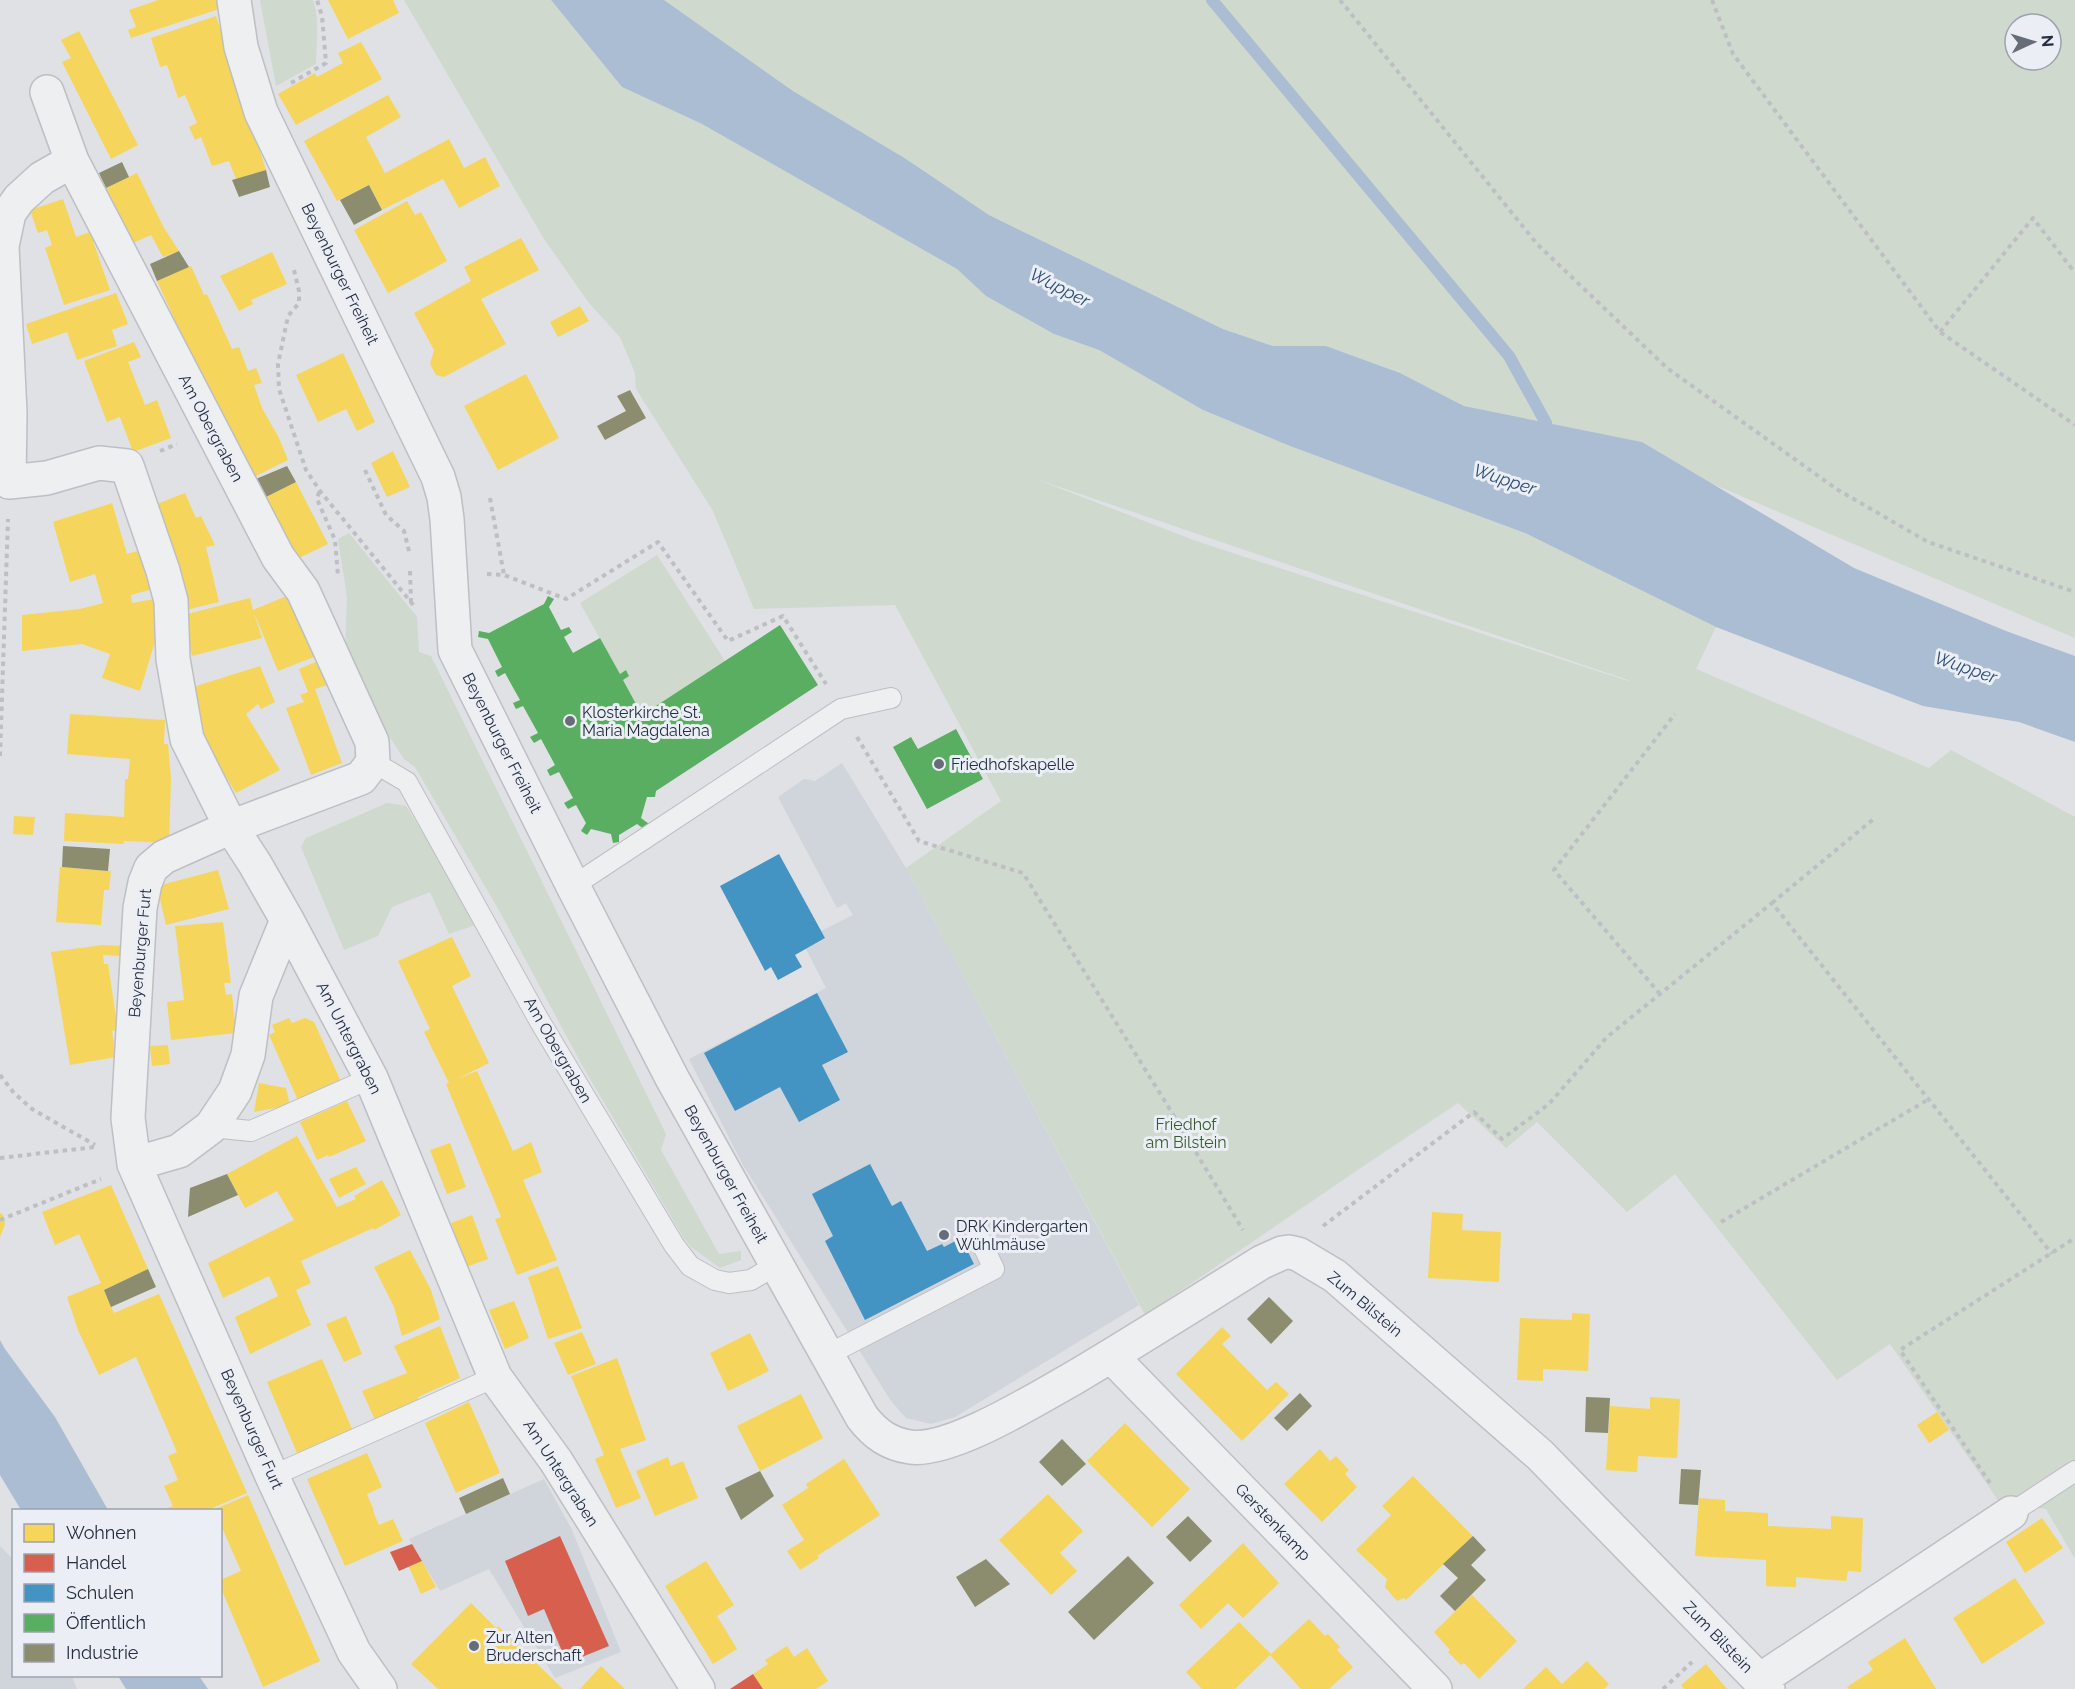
<svg xmlns="http://www.w3.org/2000/svg" width="2075" height="1689" viewBox="0 0 2075 1689" font-family="Raleway,sans-serif">
<style>
.built{fill:#d0d4db}
.green{fill:#cfd9ce;fill-rule:evenodd}
.water{fill:#aabdd2}
.homes{fill:#f6d55c}
.shops{fill:#d6604d}
.schools{fill:#4393c3}
.public{fill:#5aae61}
.industry{fill:#8c8c6e}
.lines{fill:none;stroke-linecap:round;stroke-linejoin:round}
.stream{stroke:#aabdd2;stroke-width:12}
.service-casing{stroke:#bdbfc2;stroke-width:22}
.minor-casing{stroke:#bdbfc2;stroke-width:36}
.path{stroke:#bebfc4;stroke-width:4;stroke-dasharray:4.5 4.5;stroke-linecap:butt}
.service{stroke:#eeeff1;stroke-width:20}
.minor{stroke:#eeeff1;stroke-width:33}
.poi-dot{fill:#666d78;stroke:#ebeff5;stroke-width:2}
.labels{text-anchor:middle;dominant-baseline:central;stroke-width:6;stroke-linejoin:round;paint-order:stroke}
.street-label{font-size:16px;fill:#252e3e;stroke:#ebeff5}
.poi-label{font-size:16px;fill:#252e3e;stroke:#ebeff5;text-anchor:start}
.park-label{font-size:16px;fill:#395b31;stroke:#ebeff5}
.water-label{font-size:18px;font-style:italic;fill:#2d4d75;stroke:#ebeff5}
</style>
<rect width="100%" height="100%" fill="#dfe1e4"/>
<path class="built" d="M 842,763 L 906,868 L 1139,1305 L 955,1417 L 931,1424 L 906,1418 L 891,1401 L 743,1165 L 689,1059 L 826,988 L 806,949 L 825,938 L 821,931 L 853,915 L 846,903 L 837,908 L 778,797 L 804,779 L 815,781 Z
M 544,1479 L 572,1530 L 621,1652 L 555,1678 L 489,1569 L 440,1591 L 409,1539 Z
M 0,1546 L 13,1559 L 14,1676 L 72,1676 L 77,1689 L 0,1689 Z"/>
<path class="green" d="M 260,0 L 313,0 C 320,19 316,44 316,64 L 276,86 Z
M 404,0 L 551,0 L 622,87 L 702,124 L 957,269 L 986,296 L 1054,334 L 1099,350 L 1203,410 L 1290,446 L 1525,533 L 1716,627 L 1696,669 L 1929,768 L 1951,750 L 2075,817 L 2075,1559 L 2046,1509 L 2000,1503 L 1890,1344 L 1837,1380 L 1675,1174 L 1627,1212 L 1537,1122 L 1506,1148 L 1458,1103 L 1362,1167 L 1145,1315 L 906,868 L 1001,801 L 895,605 L 754,609 L 713,511 L 636,389 L 635,373 L 620,337 L 589,303 L 544,239 ZM 1033,478 L 1628,680 L 1628,681 L 1196,541 Z
M 664,0 L 2075,0 L 2075,638 L 1701,479 L 1642,442 L 1464,406 L 1400,373 L 1326,346 L 1273,346 L 1223,329 L 989,215 L 906,159 L 793,91 ZM 2015,24 L 2051,24 L 2051,60 L 2015,60 Z
M 349,533 L 417,617 L 419,652 L 431,656 L 666,1134 L 661,1150 L 719,1254 L 741,1251 L 741,1260 L 720,1268 L 691,1247 L 683,1237 L 582,1065 L 500,912 L 415,767 L 404,759 L 364,697 L 345,656 L 347,597 L 338,539 Z
M 657,555 L 725,661 L 642,715 L 623,680 L 629,675 L 626,671 L 620,674 L 580,603 Z
M 387,803 L 406,806 L 444,867 L 476,925 L 449,934 L 430,892 L 392,907 L 378,936 L 344,950 L 301,847 L 306,838 Z"/>
<path class="water" d="M 551,0 L 664,0 L 793,91 L 906,159 L 989,215 L 1223,329 L 1273,346 L 1326,346 L 1400,373 L 1464,406 L 1642,442 L 1854,568 L 2006,631 L 2075,656 L 2075,742 L 2019,722 L 1923,706 L 1716,627 L 1525,533 L 1290,446 L 1203,410 L 1099,350 L 1054,334 L 986,296 L 957,269 L 702,124 L 622,87 Z
M 0,1340 L 5,1349 L 55,1417 L 108,1510 L 21,1510 L 0,1475 Z
M 118,1676 L 199,1676 L 208,1689 L 126,1689 Z"/>
<path class="homes" d="M 158,0 L 220,0 L 222,8 L 131,38 L 128,30 L 136,27 L 129,10 Z
M 328,0 L 393,0 L 399,13 L 348,39 Z
M 216,16 L 266,170 L 236,179 L 229,161 L 212,166 L 201,137 L 195,140 L 189,127 L 197,123 L 185,95 L 178,98 L 167,65 L 160,67 L 151,38 Z
M 79,31 L 138,145 L 111,159 L 62,62 L 71,58 L 61,40 Z
M 361,42 L 382,79 L 296,125 L 278,94 L 315,73 L 317,77 L 343,63 L 338,53 Z
M 388,95 L 401,117 L 366,137 L 385,173 L 449,139 L 464,168 L 485,157 L 500,186 L 459,208 L 443,179 L 382,210 L 369,185 L 337,201 L 304,141 Z
M 137,173 L 164,228 L 179,251 L 163,257 L 151,235 L 131,244 L 106,188 Z
M 63,199 L 76,237 L 90,232 L 110,290 L 64,305 L 45,248 L 52,245 L 47,230 L 38,233 L 30,210 Z
M 407,201 L 415,215 L 421,212 L 447,261 L 388,293 L 354,230 Z
M 521,238 L 539,270 L 481,299 L 506,344 L 444,377 L 436,375 L 430,364 L 434,350 L 414,313 L 471,281 L 464,267 Z
M 272,252 L 287,284 L 251,300 L 253,304 L 239,311 L 220,276 Z
M 191,266 L 204,295 L 207,294 L 232,349 L 239,347 L 248,371 L 256,368 L 262,383 L 254,385 L 262,408 L 279,438 L 288,460 L 250,479 L 221,425 L 197,363 L 195,364 L 157,281 Z
M 116,293 L 128,324 L 112,330 L 117,346 L 77,360 L 67,332 L 32,344 L 26,324 Z
M 580,306 L 589,321 L 558,337 L 550,322 Z
M 134,342 L 141,357 L 128,362 L 145,405 L 157,400 L 171,438 L 133,452 L 120,417 L 107,422 L 84,361 Z
M 343,353 L 375,422 L 357,431 L 346,409 L 318,422 L 296,375 Z
M 526,374 L 559,438 L 498,470 L 464,406 Z
M 393,451 L 410,487 L 387,497 L 371,463 Z
M 296,482 L 328,544 L 293,561 L 260,500 Z
M 185,493 L 196,518 L 201,516 L 215,545 L 206,547 L 219,602 L 182,611 L 169,557 L 175,555 L 157,504 Z
M 112,503 L 127,554 L 141,550 L 153,589 L 131,595 L 132,603 L 166,597 L 165,609 L 140,691 L 102,678 L 110,654 L 82,644 L 22,651 L 22,615 L 80,609 L 103,603 L 95,574 L 70,582 L 53,522 Z
M 294,593 L 319,655 L 278,671 L 254,613 L 262,638 L 192,656 L 183,615 L 250,598 L 253,610 Z
M 318,661 L 327,685 L 315,689 L 342,763 L 311,775 L 286,708 L 304,702 L 300,695 L 308,692 L 299,669 Z
M 260,666 L 275,702 L 261,709 L 258,704 L 246,714 L 280,770 L 236,793 L 198,732 L 190,688 Z
M 70,714 L 165,720 L 164,744 L 168,744 L 171,779 L 169,843 L 123,841 L 124,844 L 64,841 L 65,813 L 124,817 L 125,779 L 128,779 L 130,759 L 67,754 Z
M 14,816 L 35,817 L 33,835 L 13,834 Z
M 60,867 L 111,871 L 109,890 L 104,890 L 101,925 L 56,922 Z
M 218,870 L 229,909 L 166,925 L 157,886 Z
M 223,922 L 231,983 L 224,983 L 226,995 L 232,994 L 236,1033 L 171,1040 L 167,1002 L 184,1000 L 175,926 Z
M 452,937 L 471,976 L 452,986 L 489,1063 L 457,1079 L 477,1071 L 513,1151 L 531,1142 L 542,1172 L 523,1180 L 557,1260 L 517,1275 L 495,1219 L 501,1217 L 446,1084 L 449,1083 L 424,1032 L 430,1029 L 398,961 Z
M 102,945 L 122,946 L 122,956 L 103,955 L 104,964 L 108,964 L 118,1030 L 112,1031 L 116,1057 L 70,1065 L 51,952 Z
M 289,1018 L 292,1023 L 305,1018 L 314,1022 L 342,1084 L 300,1105 L 269,1035 L 275,1032 L 272,1025 Z
M 168,1045 L 170,1064 L 152,1066 L 150,1046 Z
M 259,1083 L 286,1088 L 290,1105 L 254,1112 Z
M 347,1101 L 366,1141 L 329,1157 L 328,1155 L 317,1160 L 300,1122 Z
M 297,1136 L 337,1207 L 356,1199 L 354,1196 L 382,1180 L 401,1215 L 374,1230 L 373,1228 L 301,1261 L 311,1283 L 296,1290 L 311,1325 L 250,1354 L 235,1317 L 278,1296 L 269,1276 L 223,1298 L 208,1263 L 294,1220 L 277,1191 L 245,1208 L 227,1174 Z
M 450,1143 L 466,1187 L 447,1194 L 430,1150 Z
M 356,1167 L 366,1184 L 339,1198 L 329,1179 Z
M 111,1185 L 148,1269 L 104,1290 L 114,1313 L 159,1294 L 247,1493 L 208,1510 L 162,1510 L 173,1506 L 164,1486 L 178,1480 L 168,1456 L 177,1452 L 136,1357 L 99,1375 L 78,1330 L 67,1297 L 101,1283 L 79,1234 L 55,1245 L 42,1212 Z
M 1432,1212 L 1463,1214 L 1462,1230 L 1501,1232 L 1499,1282 L 1428,1278 Z
M 0,1213 L 3,1215 L 5,1224 L 0,1237 Z
M 472,1215 L 488,1259 L 466,1267 L 451,1223 Z
M 410,1250 L 431,1290 L 440,1319 L 402,1336 L 394,1307 L 374,1267 Z
M 558,1266 L 582,1328 L 548,1339 L 528,1277 Z
M 514,1301 L 529,1338 L 505,1349 L 489,1310 Z
M 1572,1313 L 1590,1314 L 1588,1371 L 1543,1369 L 1543,1381 L 1517,1380 L 1520,1318 L 1572,1320 Z
M 346,1316 L 362,1354 L 344,1362 L 326,1324 Z
M 440,1326 L 460,1378 L 418,1397 L 419,1401 L 375,1420 L 362,1391 L 407,1373 L 394,1346 Z
M 1222,1327 L 1231,1336 L 1222,1344 L 1267,1390 L 1276,1382 L 1289,1394 L 1242,1441 L 1176,1374 Z
M 582,1332 L 596,1364 L 568,1375 L 554,1343 Z
M 750,1333 L 769,1371 L 728,1391 L 710,1353 Z
M 617,1358 L 646,1440 L 620,1449 L 641,1498 L 616,1508 L 595,1459 L 604,1455 L 571,1376 Z
M 322,1359 L 352,1429 L 297,1453 L 267,1382 Z
M 801,1394 L 823,1438 L 760,1471 L 737,1426 Z
M 1650,1397 L 1680,1399 L 1677,1458 L 1638,1456 L 1637,1472 L 1606,1470 L 1610,1406 L 1650,1409 Z
M 469,1402 L 500,1473 L 456,1493 L 425,1423 Z
M 1937,1412 L 1949,1430 L 1929,1443 L 1917,1425 Z
M 1125,1423 L 1190,1489 L 1152,1527 L 1087,1461 Z
M 1320,1449 L 1330,1461 L 1336,1456 L 1349,1470 L 1345,1474 L 1357,1487 L 1322,1522 L 1284,1484 Z
M 367,1453 L 382,1487 L 367,1494 L 374,1511 L 373,1511 L 379,1525 L 393,1519 L 403,1541 L 345,1566 L 307,1479 Z
M 668,1457 L 671,1466 L 683,1461 L 698,1498 L 655,1516 L 636,1471 Z
M 844,1459 L 880,1515 L 817,1556 L 819,1558 L 800,1570 L 787,1551 L 804,1540 L 782,1505 L 808,1488 L 806,1484 Z
M 1413,1476 L 1473,1536 L 1406,1600 L 1404,1598 L 1397,1601 L 1385,1587 L 1387,1579 L 1356,1550 L 1391,1515 L 1382,1506 Z
M 1048,1494 L 1083,1531 L 1060,1553 L 1077,1571 L 1051,1595 L 999,1540 Z
M 248,1495 L 320,1661 L 263,1687 L 220,1586 L 220,1580 L 241,1571 L 220,1523 L 220,1510 L 213,1510 Z
M 1699,1498 L 1725,1500 L 1725,1511 L 1768,1513 L 1768,1526 L 1831,1529 L 1831,1516 L 1863,1518 L 1861,1572 L 1848,1571 L 1846,1581 L 1796,1577 L 1796,1587 L 1766,1586 L 1766,1560 L 1695,1556 Z
M 2042,1518 L 2063,1548 L 2025,1573 L 2006,1542 Z
M 1243,1543 L 1279,1583 L 1243,1618 L 1228,1603 L 1201,1629 L 1179,1605 Z
M 422,1561 L 436,1587 L 421,1594 L 409,1567 Z
M 706,1561 L 734,1605 L 717,1616 L 737,1649 L 713,1664 L 665,1586 Z
M 2015,1578 L 2045,1623 L 1982,1664 L 1953,1618 Z
M 1472,1595 L 1517,1641 L 1479,1679 L 1464,1663 L 1461,1665 L 1448,1652 L 1450,1650 L 1434,1632 Z
M 471,1603 L 496,1628 L 498,1626 L 563,1689 L 438,1689 L 411,1664 Z
M 1309,1619 L 1325,1636 L 1328,1634 L 1340,1647 L 1337,1650 L 1353,1667 L 1329,1689 L 1301,1689 L 1270,1655 L 1235,1689 L 1202,1689 L 1186,1672 L 1239,1622 L 1271,1654 Z
M 1905,1638 L 1936,1689 L 1849,1689 L 1847,1687 L 1873,1670 L 1868,1662 Z
M 787,1646 L 794,1657 L 807,1648 L 828,1681 L 816,1689 L 763,1689 L 753,1674 L 768,1664 L 765,1660 Z
M 1587,1661 L 1609,1684 L 1604,1689 L 1523,1689 L 1546,1667 L 1562,1684 Z
M 1706,1664 L 1727,1689 L 1684,1689 L 1681,1685 Z
M 601,1666 L 625,1689 L 580,1689 Z"/>
<path class="shops" d="M 560,1536 L 609,1646 L 567,1663 L 544,1609 L 528,1616 L 505,1561 Z
M 412,1544 L 422,1561 L 399,1571 L 390,1552 Z
M 753,1674 L 763,1689 L 730,1689 Z"/>
<path class="schools" d="M 779,854 L 825,938 L 795,955 L 802,967 L 778,980 L 771,967 L 765,971 L 720,886 Z
M 817,993 L 848,1052 L 822,1065 L 840,1100 L 799,1122 L 780,1087 L 735,1111 L 704,1053 Z
M 870,1164 L 892,1206 L 901,1201 L 927,1251 L 942,1244 L 944,1247 L 961,1238 L 974,1264 L 865,1320 L 825,1241 L 833,1236 L 812,1194 Z"/>
<path class="public" d="M 548,596 L 554,599 L 549,607 L 561,630 L 569,627 L 572,632 L 564,637 L 573,653 L 600,638 L 620,674 L 626,670 L 629,676 L 623,680 L 642,715 L 780,625 L 818,685 L 656,791 L 655,797 L 647,797 L 641,818 L 649,824 L 644,829 L 637,824 L 619,835 L 619,842 L 613,843 L 611,834 L 591,829 L 587,835 L 581,831 L 586,823 L 576,805 L 568,809 L 564,803 L 573,798 L 559,772 L 550,776 L 547,770 L 555,765 L 541,739 L 534,743 L 530,737 L 538,733 L 523,706 L 516,709 L 513,703 L 520,700 L 505,673 L 498,677 L 495,671 L 502,667 L 488,639 L 478,637 L 479,631 L 489,633 L 544,604 Z
M 956,729 L 983,779 L 927,809 L 893,747 L 911,737 L 918,749 Z"/>
<path class="industry" d="M 122,162 L 129,177 L 106,188 L 99,173 Z
M 266,170 L 270,187 L 239,197 L 232,180 Z
M 369,185 L 382,210 L 354,225 L 340,200 Z
M 179,251 L 189,267 L 157,281 L 150,264 Z
M 630,390 L 646,418 L 605,440 L 597,426 L 626,411 L 617,396 Z
M 287,466 L 296,482 L 260,500 L 251,481 Z
M 63,846 L 110,849 L 108,871 L 62,867 Z
M 227,1174 L 238,1195 L 188,1217 L 190,1188 Z
M 148,1269 L 156,1287 L 111,1307 L 104,1290 Z
M 1269,1297 L 1293,1321 L 1271,1344 L 1247,1319 Z
M 1300,1393 L 1312,1406 L 1287,1431 L 1274,1418 Z
M 1586,1397 L 1610,1398 L 1608,1433 L 1585,1432 Z
M 1062,1439 L 1086,1464 L 1062,1486 L 1039,1462 Z
M 1681,1469 L 1701,1470 L 1698,1505 L 1679,1504 Z
M 760,1471 L 774,1496 L 741,1520 L 725,1488 Z
M 503,1478 L 510,1494 L 466,1514 L 459,1498 Z
M 1188,1516 L 1212,1541 L 1190,1562 L 1166,1537 Z
M 1473,1536 L 1486,1550 L 1471,1565 L 1486,1580 L 1455,1611 L 1440,1596 L 1458,1578 L 1443,1564 Z
M 1128,1556 L 1154,1583 L 1094,1640 L 1068,1612 Z
M 986,1559 L 1010,1584 L 975,1607 L 956,1577 Z"/>
<g class="lines">
<path class="stream" d="M 1212,0 L 1509,356 L 1546,423 L 1549,438"/>
<g class="service-casing">
<path id="service" d="M 373,762 L 407,782 L 539,1020 L 674,1245 L 690,1266 L 715,1280 L 729,1283 L 751,1280 L 776,1265
M 573,886 L 841,709 L 891,698
M 211,1127 L 251,1131 L 371,1078
M 827,1355 L 994,1269 L 976,1231
M 272,1476 L 495,1377
M 2011,1513 L 2075,1471"/>
</g>
<g class="minor-casing">
<path id="minor" d="M 234,0 L 241,47 L 261,112 L 438,477 L 444,497 L 447,519 L 455,650 L 573,886 L 672,1078 L 862,1417 C 875,1434 889,1444 910,1447 C 950,1453 1036,1399 1072,1379 C 1136,1341 1199,1301 1262,1262 L 1282,1253 L 1289,1252 L 1298,1254 L 1335,1276 L 1540,1455 L 1768,1689
M 47,92 L 72,161 L 278,557 L 303,591 L 372,742 L 373,762 L 361,778 L 231,827 L 164,857 L 151,868 L 145,883 L 140,908 L 128,1118 L 134,1164 L 272,1476 L 354,1652 L 380,1689
M 72,161 L 42,178 L 19,199 L 9,213 L 2,246 L 10,413 L 9,482 L 47,478 L 99,463 L 127,466 L 163,571 L 171,601 L 173,659 L 187,739 L 231,827 L 255,864 L 287,920 L 371,1078 L 495,1377 L 556,1461 L 698,1689
M 134,1164 L 179,1151 L 211,1127 L 235,1091 L 248,1055 L 256,996 L 287,920
M 1111,1356 L 1435,1689
M 1760,1680 L 2011,1513"/>
</g>
<path class="path" d="M 1340,0 L 1537,244 L 1667,368 L 1838,490 L 1928,542 L 2075,592
M 1712,0 L 1733,54 L 1940,332 L 2075,425
M 291,83 L 326,63 L 322,16 L 317,0
M 294,270 L 299,291 L 299,303 L 288,316 L 278,364 L 279,389 L 306,470 L 320,491 L 415,607
M 1940,332 L 2033,218 L 2075,273
M 160,451 L 177,444
M 365,470 L 386,515 L 404,531 L 410,555
M 319,492 L 317,499 L 335,540 L 338,576
M 490,498 L 504,575
M 410,571 L 411,603
M 487,574 L 504,575 L 566,599 L 658,542 L 728,641 L 783,616 L 826,684
M 857,737 L 919,841 L 1023,873 L 1166,1103 L 1243,1230
M 0,756 L 8,519
M 1772,903 L 1876,817
M 1660,994 L 1554,870 L 1675,714
M 0,1075 L 14,1093 L 32,1109 L 95,1145
M 0,1158 L 95,1147
M 0,1220 L 101,1179
M 1721,1222 L 1929,1099
M 1323,1226 L 1474,1112 L 1502,1139 L 1549,1104 L 1607,1037 L 1772,903 L 2052,1254
M 1990,1483 L 1900,1350 L 2075,1238
M 1663,1689 L 1692,1662"/>
<use href="#service" class="service"/>
<use href="#minor" class="minor"/>
</g>
<g class="poi-dot">
<circle cx="570" cy="721" r="6"/>
<circle cx="939" cy="764" r="6"/>
<circle cx="944" cy="1235" r="6"/>
<circle cx="474" cy="1646" r="6"/>
</g>
<g class="labels">
<g class="street-label">
<text transform="translate(340 274) rotate(64)">Beyenburger Freiheit</text>
<text transform="translate(211 428) rotate(62)">Am Obergraben</text>
<text transform="translate(502 743) rotate(63)">Beyenburger Freiheit</text>
<text transform="translate(140 953) rotate(-85)">Beyenburger Furt</text>
<text transform="translate(349 1038) rotate(63)">Am Untergraben</text>
<text transform="translate(558 1050) rotate(60)">Am Obergraben</text>
<text transform="translate(726 1174) rotate(61)">Beyenburger Freiheit</text>
<text transform="translate(1365 1304) rotate(40)">Zum Bilstein</text>
<text transform="translate(252 1429) rotate(66)">Beyenburger Furt</text>
<text transform="translate(561 1473) rotate(57)">Am Untergraben</text>
<text transform="translate(1273 1522) rotate(46)">Gerstenkamp</text>
<text transform="translate(1718 1637) rotate(46)">Zum Bilstein</text>
</g>
<g class="poi-label">
<text x="582" y="712">Klosterkirche St.<tspan x="582" dy="18">Maria Magdalena</tspan></text>
<text x="951" y="764">Friedhofskapelle</text>
<text x="956" y="1226">DRK Kindergarten<tspan x="956" dy="18">Wühlmäuse</tspan></text>
<text x="486" y="1637">Zur Alten<tspan x="486" dy="18">Bruderschaft</tspan></text>
</g>
<g class="park-label">
<text x="1186" y="1124">Friedhof<tspan x="1186" dy="18">am Bilstein</tspan></text>
</g>
<g class="water-label">
<text transform="translate(1060 287) rotate(27)">Wupper</text>
<text transform="translate(1505 479) rotate(18)">Wupper</text>
<text transform="translate(1966 667) rotate(19)">Wupper</text>
</g>
</g>
<rect x="12" y="1509" width="210" height="168" fill="#ebeff5" stroke="#9ca2ac" stroke-width="1.5"/>
<rect x="24" y="1524" width="30" height="18" fill="#f6d55c" stroke="#9ca2ac" stroke-width="1.5"/>
<text x="66" y="1539" font-size="18" fill="#252e3e">Wohnen</text>
<rect x="24" y="1554" width="30" height="18" fill="#d6604d" stroke="#9ca2ac" stroke-width="1.5"/>
<text x="66" y="1569" font-size="18" fill="#252e3e">Handel</text>
<rect x="24" y="1584" width="30" height="18" fill="#4393c3" stroke="#9ca2ac" stroke-width="1.5"/>
<text x="66" y="1599" font-size="18" fill="#252e3e">Schulen</text>
<rect x="24" y="1614" width="30" height="18" fill="#5aae61" stroke="#9ca2ac" stroke-width="1.5"/>
<text x="66" y="1629" font-size="18" fill="#252e3e">Öffentlich</text>
<rect x="24" y="1644" width="30" height="18" fill="#8c8c6e" stroke="#9ca2ac" stroke-width="1.5"/>
<text x="66" y="1659" font-size="18" fill="#252e3e">Industrie</text>
<g transform="translate(2033 42) rotate(86)"><circle r="28" fill="#ebeff5" stroke="#9ca2ac" stroke-width="1.5"/>
<path d="M0-4.5L10 22L0 15L-10 22Z" fill="#666d78"/>
<text y="-9" font-size="16" font-weight="bold" text-anchor="middle" fill="#252e3e">N</text>
</g>
</svg>
